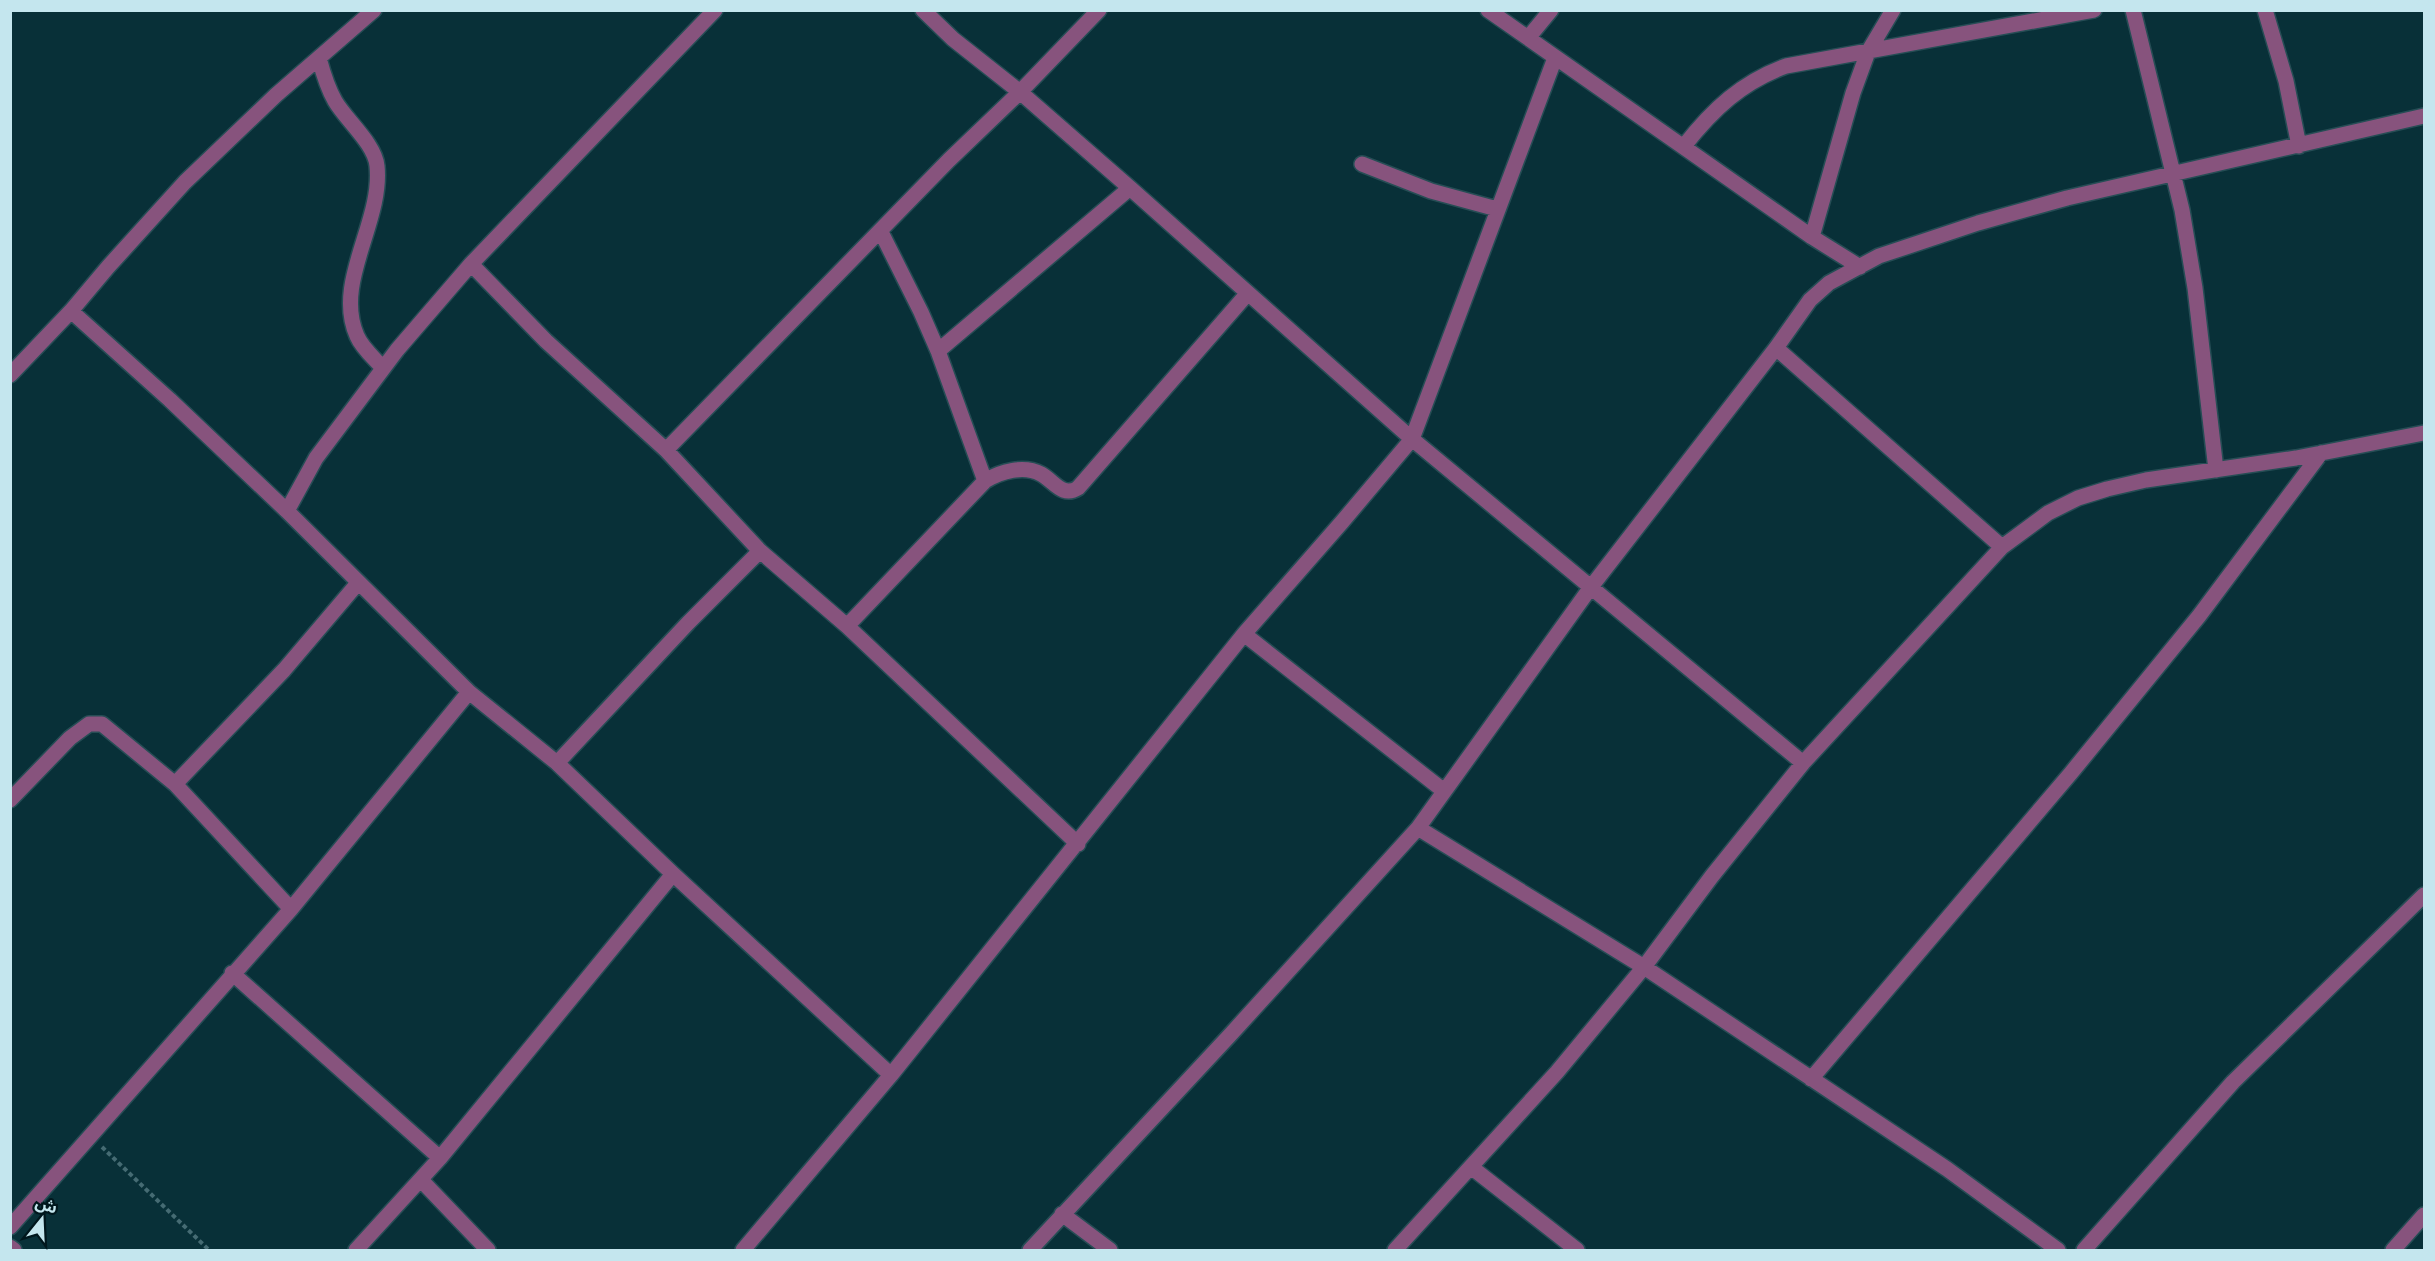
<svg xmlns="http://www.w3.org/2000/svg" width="2435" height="1261" viewBox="0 0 2435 1261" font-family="'Fira Sans','Noto Sans Arabic',sans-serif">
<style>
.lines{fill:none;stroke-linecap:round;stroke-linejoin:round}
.minor-casing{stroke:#264d55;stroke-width:18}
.path{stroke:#456b73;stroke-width:4;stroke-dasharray:4.5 3;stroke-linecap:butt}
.minor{stroke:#87537d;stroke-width:15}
</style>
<rect width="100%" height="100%" fill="#083038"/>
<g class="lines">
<g class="minor-casing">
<path id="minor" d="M 923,10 L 953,39 L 1020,92 L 1130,188 L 1412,439 L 1803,763
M 1488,10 L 1812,237
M 2133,10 L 2182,210 L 2195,288 L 2216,470
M 2265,10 L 2286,81 L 2299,146
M 1528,38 L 1551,10
M 319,58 C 323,73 327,87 335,101 C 346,120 375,144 377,166 C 383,222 333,282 357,336 C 362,348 374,358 383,368
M 1684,146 C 1713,109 1742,82 1786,66 L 2094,10
M 1362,164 L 1431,191 L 1497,209
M 881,232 L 921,312 L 938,351 L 985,481
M 471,264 L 546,341 L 666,450 L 760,551 L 847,626 L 1078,844
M 1860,267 L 1812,237 L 1853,93 L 1868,52 L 1893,10
M 71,311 L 170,400 L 287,511 L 469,692 L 557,763 L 673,874 L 891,1075
M 1776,348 L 2002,547
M 938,351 L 1130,188
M 10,375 L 71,311 L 108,267 L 185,182 L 276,95 L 374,10
M 666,450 L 949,160 L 1020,92 L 1099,10
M 287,511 L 316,458 L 397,350 L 471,264 L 715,10
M 847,626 L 985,481 C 1001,471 1024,465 1041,474 C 1054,481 1062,498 1078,488 L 1248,293
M 1244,634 L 1444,791
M 557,763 L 688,623 L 760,551
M 175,784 L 284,670 L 358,583
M 10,800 L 70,738 L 89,724 L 102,724 L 175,784 L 291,909
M 1418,828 L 1644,967 L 1947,1169 L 2058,1250
M 232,973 L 440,1158
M 1811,1079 L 2071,773 L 2199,616 L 2321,453
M 1471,1167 L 1577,1250
M 421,1180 L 488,1250
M 1062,1214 L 1110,1250
M 10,1227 L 291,909 L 469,692
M 10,1247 L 14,1250
M 356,1250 L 440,1158 L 673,874
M 743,1250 L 891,1075 L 1244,634 L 1342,522 L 1412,439 L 1555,58
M 1030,1250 L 1231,1034 L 1418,828 L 1591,587 L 1776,348 L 1810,300 L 1829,283 L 1879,256 L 1978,223 L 2067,198 L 2424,116
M 1395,1250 L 1557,1072 L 1644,967 L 1712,876 L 1803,763 L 2002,547 L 2048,513 L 2078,498 L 2107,489 L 2146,480 L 2296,458 L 2424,433
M 2084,1250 L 2233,1082 L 2424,895
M 2393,1250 L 2424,1215"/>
</g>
<path class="path" d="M 102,1147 L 209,1250"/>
<use href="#minor" class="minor"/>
</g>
<rect width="2435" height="1261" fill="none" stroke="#c4e6ee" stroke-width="24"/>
<g transform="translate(42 1219) rotate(18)" stroke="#00171d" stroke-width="4.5" paint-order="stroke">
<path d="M0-4.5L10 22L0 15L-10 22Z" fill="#c4e6ee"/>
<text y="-9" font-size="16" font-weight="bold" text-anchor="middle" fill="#c4e6ee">ش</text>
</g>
</svg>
